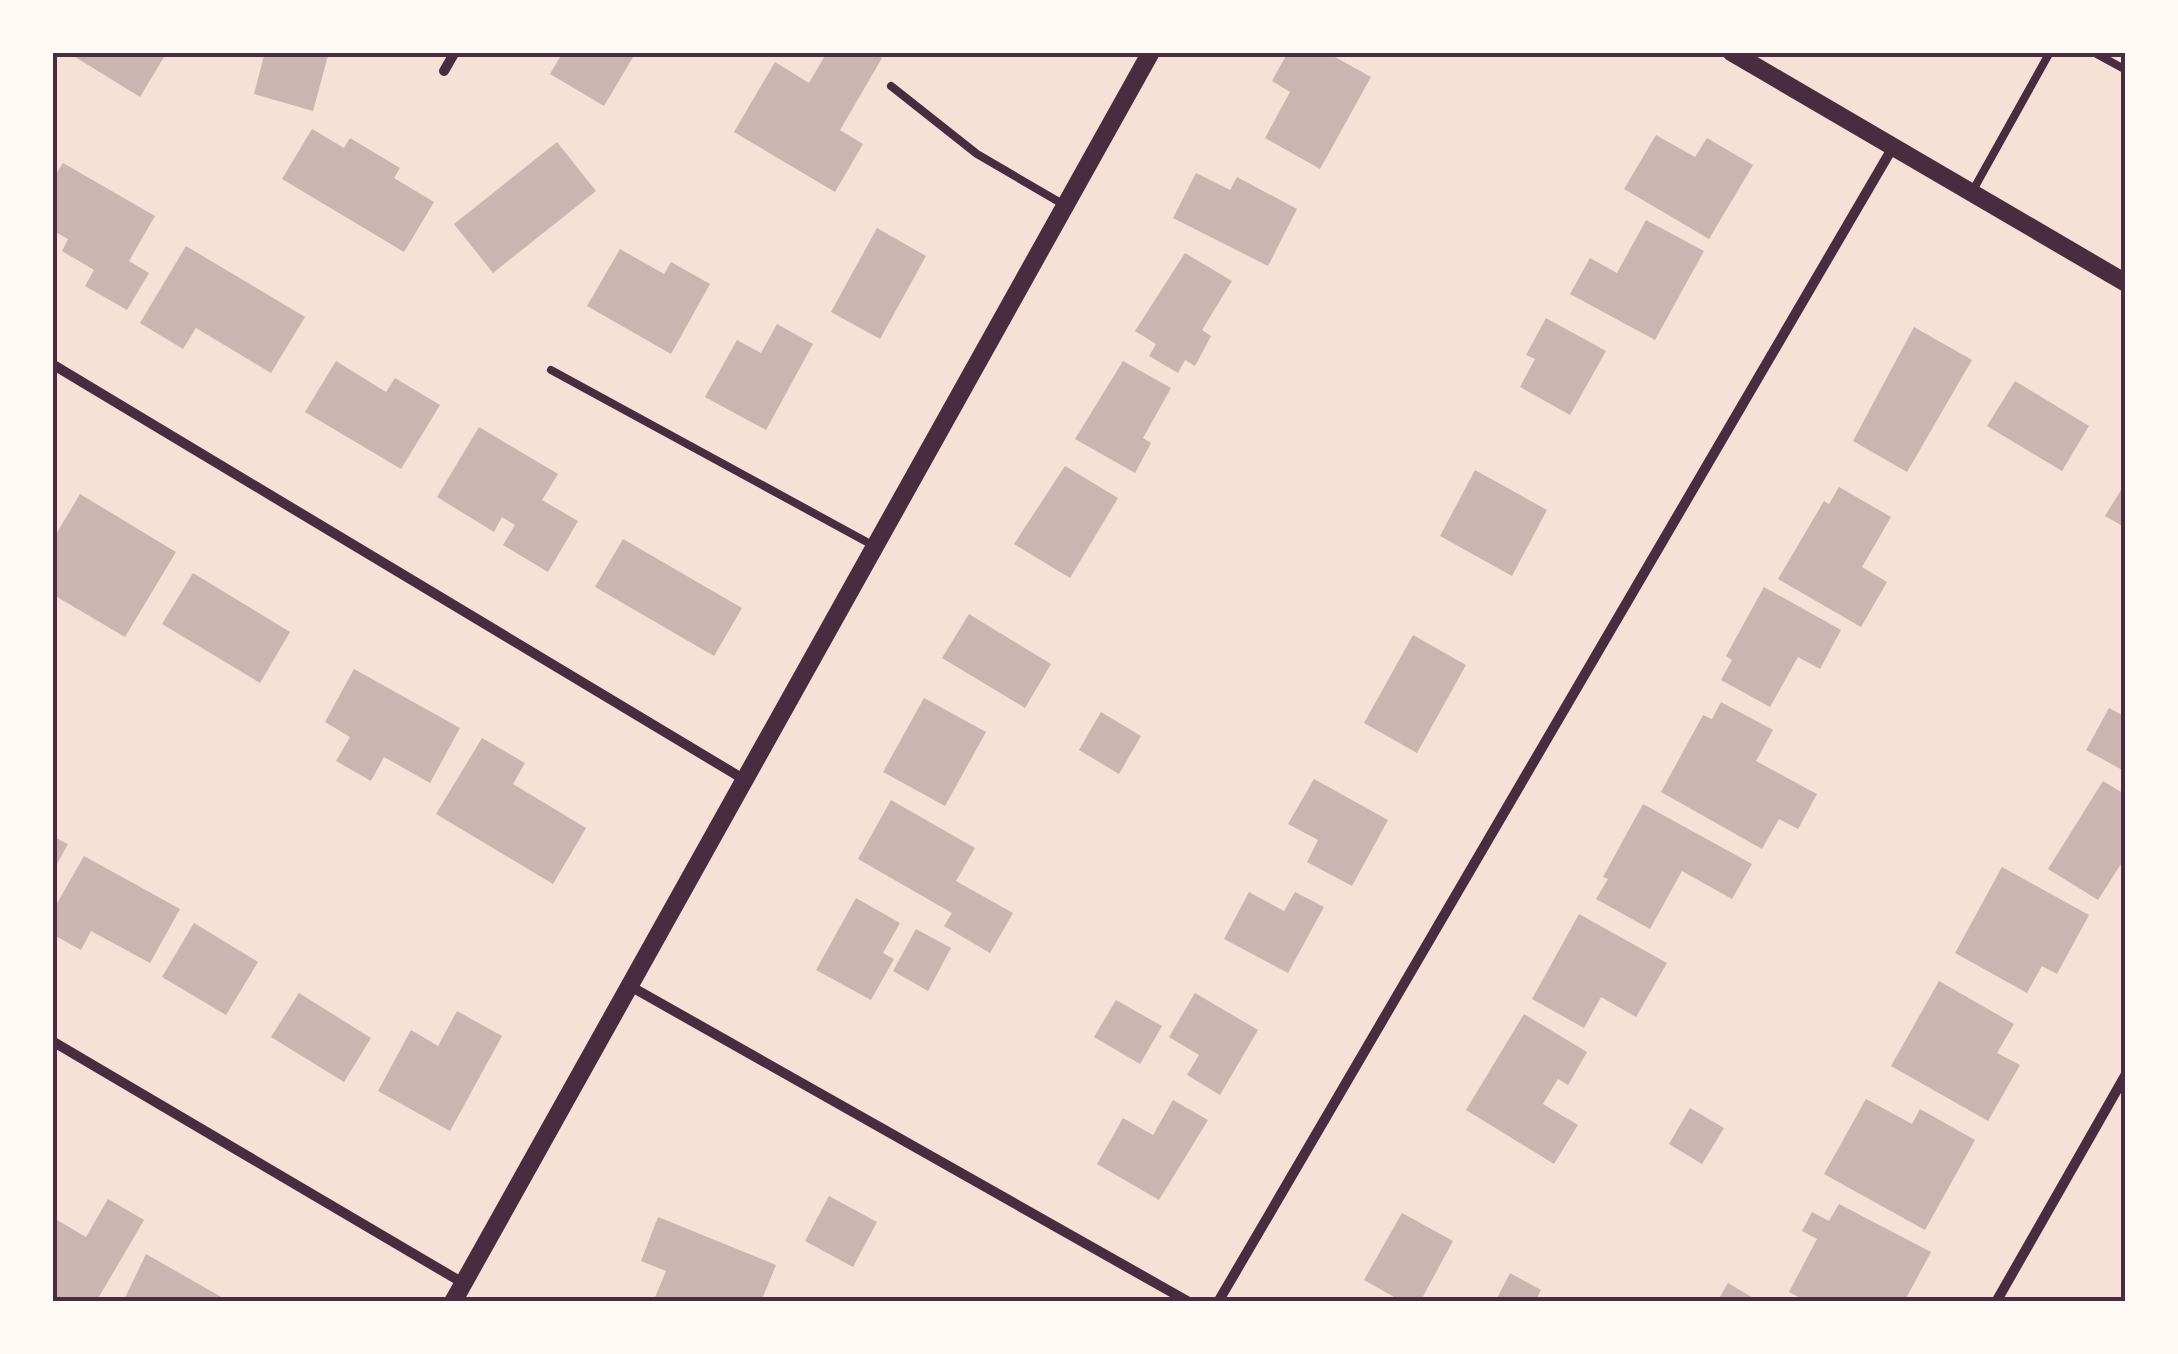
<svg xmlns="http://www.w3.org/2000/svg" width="2178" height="1354" font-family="Lato,sans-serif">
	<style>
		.building { fill: #ccb4b1 }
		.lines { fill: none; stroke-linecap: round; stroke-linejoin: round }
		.service { stroke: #4a2c40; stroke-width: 8 }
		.minor { stroke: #4a2c40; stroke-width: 10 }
		.tertiary { stroke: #4a2c40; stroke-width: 18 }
		.neatline { fill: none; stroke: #4a2c40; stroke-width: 4 }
	</style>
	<rect width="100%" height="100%" fill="#f7e1d7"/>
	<g class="building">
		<polygon points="67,52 167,52 140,97"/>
		<polygon points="265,52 329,52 313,111 254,94"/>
		<polygon points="563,52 636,52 604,106 550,74"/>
		<polygon points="827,52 873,52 882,58 840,130 863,144 835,192 734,132 775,62 809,83"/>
		<polygon points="1288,52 1326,52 1371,77 1320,169 1265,138 1290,92 1272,81"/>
		<polygon points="312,129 344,148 350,138 400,168 394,178 434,202 404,252 282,179"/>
		<polygon points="1656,135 1695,157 1707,138 1753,165 1709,239 1624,189"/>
		<polygon points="557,142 596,191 493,273 454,224"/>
		<polygon points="63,163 155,216 129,261 149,273 127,310 85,286 94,270 62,251 68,239 52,230 52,180"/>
		<polygon points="1196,173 1230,190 1237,177 1297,209 1268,266 1173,218"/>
		<polygon points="1646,220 1704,251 1655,340 1570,294 1590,258 1617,273"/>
		<polygon points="877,228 926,256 880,339 831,312"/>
		<polygon points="186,246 305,317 271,373 196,328 183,349 140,323"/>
		<polygon points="620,249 664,274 671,262 710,284 671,354 587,306"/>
		<polygon points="1185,253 1232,281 1202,330 1211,336 1195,366 1185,360 1178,373 1149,356 1156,344 1135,331"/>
		<polygon points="1546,318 1606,351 1570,415 1520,387 1535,359 1526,355"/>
		<polygon points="777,324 813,344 766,430 705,397 737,340 761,353"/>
		<polygon points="1914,327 1972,360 1907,472 1853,441"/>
		<polygon points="336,361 386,392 395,378 440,405 401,469 305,412"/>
		<polygon points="1123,361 1171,388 1143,438 1151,443 1135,473 1075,439"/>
		<polygon points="2015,381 2089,426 2062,471 1987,426"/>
		<polygon points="479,427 558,474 542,500 578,521 548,572 503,545 515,525 502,517 494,532 437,497"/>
		<polygon points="1065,466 1118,498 1070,578 1014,544"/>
		<polygon points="1475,470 1547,510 1512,576 1440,536"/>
		<polygon points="2126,482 2126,528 2105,516"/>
		<polygon points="1839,487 1891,517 1862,567 1887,582 1861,627 1778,579 1824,501 1829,504"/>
		<polygon points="80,494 176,552 125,637 52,594 52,541"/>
		<polygon points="623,539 742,608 714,656 595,587"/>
		<polygon points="193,573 290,632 260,683 162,624"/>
		<polygon points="1764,587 1841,630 1820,669 1798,657 1770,707 1721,680 1732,660 1726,656"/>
		<polygon points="969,614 1051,664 1025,708 942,658"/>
		<polygon points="1413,635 1466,665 1417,753 1364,723"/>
		<polygon points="354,669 460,728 430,783 384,757 371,781 336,761 350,737 325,722"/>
		<polygon points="924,698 986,732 945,806 883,772"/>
		<polygon points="1721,702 1773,730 1756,761 1817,794 1798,829 1779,819 1762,849 1661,792 1703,715 1712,719"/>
		<polygon points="2109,708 2126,717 2126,772 2086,750"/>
		<polygon points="1101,712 1141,736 1119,774 1079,750"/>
		<polygon points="482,738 525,763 513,784 586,828 553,884 436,814"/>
		<polygon points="1314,779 1388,820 1352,886 1307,862 1318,840 1288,824"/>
		<polygon points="2103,781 2126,795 2126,856 2098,900 2048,869"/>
		<polygon points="891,800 975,848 956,881 1013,913 990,953 944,926 952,913 858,859"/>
		<polygon points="1643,804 1752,864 1732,899 1682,871 1650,929 1596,899 1608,879 1603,877"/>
		<polygon points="52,836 68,844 52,873"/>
		<polygon points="84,856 180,909 150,963 91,931 81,950 52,934 52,912"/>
		<polygon points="2002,867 2089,915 2057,974 2042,966 2027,993 1955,953"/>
		<polygon points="1249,892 1284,911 1295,892 1324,907 1288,973 1224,939"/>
		<polygon points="856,898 900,923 883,953 894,959 871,1000 816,970"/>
		<polygon points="1579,914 1667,963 1636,1017 1601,997 1584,1028 1532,999"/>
		<polygon points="194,923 258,962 226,1015 162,977"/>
		<polygon points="916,929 951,948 928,991 893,971"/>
		<polygon points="1939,981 2014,1024 1997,1053 2020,1065 1988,1121 1891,1066"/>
		<polygon points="299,993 371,1038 344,1082 271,1037"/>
		<polygon points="1195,993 1258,1030 1220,1095 1187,1075 1199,1055 1169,1037"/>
		<polygon points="1116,1000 1162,1026 1140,1064 1094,1037"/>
		<polygon points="457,1011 502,1036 450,1131 378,1091 411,1030 438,1046"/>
		<polygon points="1524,1014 1587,1052 1568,1085 1558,1079 1543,1104 1578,1125 1554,1164 1466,1110"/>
		<polygon points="1866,1099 1912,1124 1920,1109 1975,1140 1925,1230 1824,1174"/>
		<polygon points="1173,1100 1208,1120 1159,1200 1097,1164 1123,1118 1153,1135"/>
		<polygon points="1690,1108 1724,1128 1702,1164 1669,1144"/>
		<polygon points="829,1196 877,1222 853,1267 805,1241"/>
		<polygon points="108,1199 144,1220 96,1302 52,1302 52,1217 86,1237"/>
		<polygon points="1839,1204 1931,1252 1904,1302 1808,1302 1789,1292 1817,1239 1802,1231 1812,1212 1829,1221"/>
		<polygon points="1402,1213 1453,1241 1420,1302 1403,1302 1364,1280"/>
		<polygon points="658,1217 776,1265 761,1302 653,1302 666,1271 641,1261"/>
		<polygon points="146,1254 230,1302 123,1302"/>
		<polygon points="1510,1273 1541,1290 1535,1302 1495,1302"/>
		<polygon points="1728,1283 1760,1302 1717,1302"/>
	</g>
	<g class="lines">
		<g class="service">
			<polyline points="2093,52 2126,70"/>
			<polyline points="891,86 977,154 1066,206"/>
			<polyline points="1972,192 2050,52"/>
			<polyline points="551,370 876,547"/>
		</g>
		<g class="minor">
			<polyline points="444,71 455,52"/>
			<polyline points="52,364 745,780"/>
			<polyline points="630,986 1189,1302"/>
			<polyline points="52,1041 463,1283"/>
			<polyline points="1218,1302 1893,147"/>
			<polyline points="1996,1302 2126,1074"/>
		</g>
		<g class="tertiary">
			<polyline points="1731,52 2126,283"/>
			<polyline points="453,1302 1151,52"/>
		</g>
	</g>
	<rect width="2178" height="1354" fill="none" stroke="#fffaf5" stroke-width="110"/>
	<rect x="55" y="55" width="2068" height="1244" class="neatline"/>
</svg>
